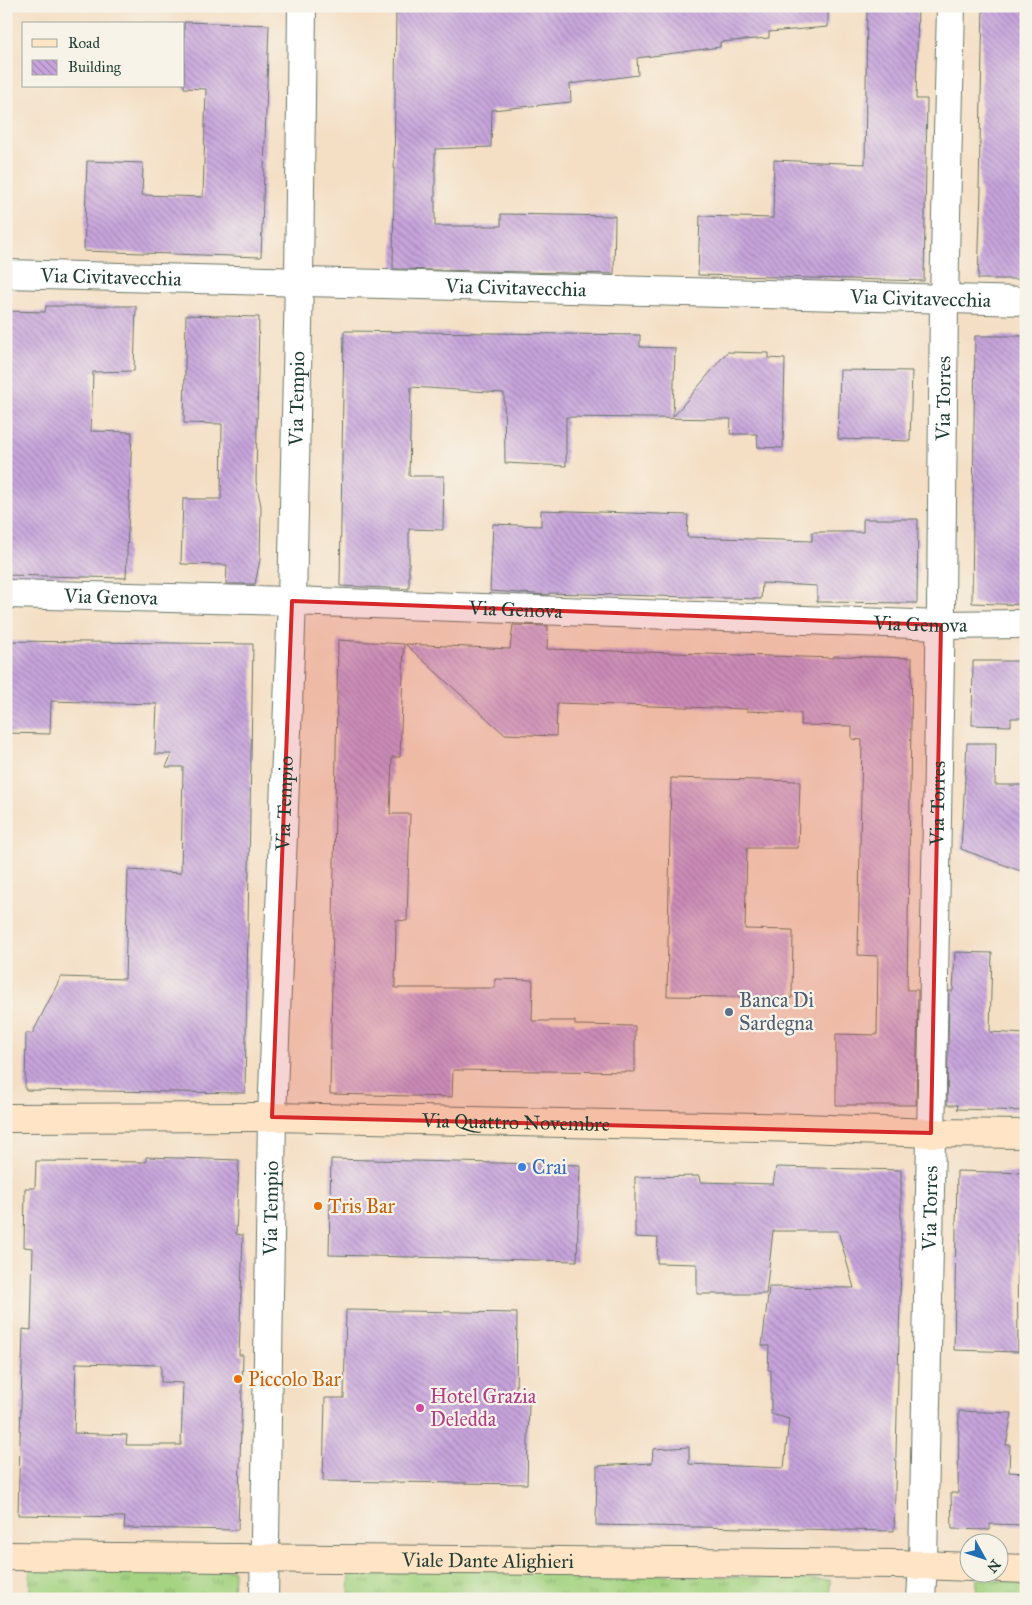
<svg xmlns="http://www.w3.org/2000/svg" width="1032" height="1605" font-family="'IM FELL Great Primer',serif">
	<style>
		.grass { fill: url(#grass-tufts); stroke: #62885b }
		.building { fill: url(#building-back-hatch); fill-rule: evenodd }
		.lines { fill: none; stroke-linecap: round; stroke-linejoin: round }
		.street-casing { stroke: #6a7667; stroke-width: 30 }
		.secondary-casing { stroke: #6a7667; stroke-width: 30 }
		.street { stroke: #fff; stroke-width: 28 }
		.secondary { stroke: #ffe4c6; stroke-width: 28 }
		.marked { fill: #d62828; fill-opacity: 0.2; stroke: #d62828; stroke-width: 4; stroke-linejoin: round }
		.service-dot { fill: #5c6f8a; stroke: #f7f3e8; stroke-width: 2 }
		.shop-dot { fill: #3f7fe0; stroke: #f7f3e8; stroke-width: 2 }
		.food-dot { fill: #e8710a; stroke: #f7f3e8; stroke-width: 2 }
		.hotel-dot { fill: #d1479c; stroke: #f7f3e8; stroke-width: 2 }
		.labels { text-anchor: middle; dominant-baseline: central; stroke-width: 4.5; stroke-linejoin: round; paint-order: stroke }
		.street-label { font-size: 20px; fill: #1f3d34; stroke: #f7f3e8 }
		.service-label { font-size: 20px; fill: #4e5e75; stroke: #f7f3e8; text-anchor: start }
		.shop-label { font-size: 20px; fill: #366cbe; stroke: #f7f3e8; text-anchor: start }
		.food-label { font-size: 20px; fill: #c56008; stroke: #f7f3e8; text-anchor: start }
		.hotel-label { font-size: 20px; fill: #b23c85; stroke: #f7f3e8; text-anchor: start }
	</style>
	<defs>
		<pattern id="grass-tufts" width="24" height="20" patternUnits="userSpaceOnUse" patternTransform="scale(1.25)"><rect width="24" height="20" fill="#a4d382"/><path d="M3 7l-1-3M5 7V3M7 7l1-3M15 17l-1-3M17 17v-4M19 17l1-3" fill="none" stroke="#85ac6b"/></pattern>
		<pattern id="building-back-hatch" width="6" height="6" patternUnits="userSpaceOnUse" patternTransform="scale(1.25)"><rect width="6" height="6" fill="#c7a4dc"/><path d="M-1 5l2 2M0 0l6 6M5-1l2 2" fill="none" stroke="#a187b3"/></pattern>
	</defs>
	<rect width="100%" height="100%" fill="#f7f3e8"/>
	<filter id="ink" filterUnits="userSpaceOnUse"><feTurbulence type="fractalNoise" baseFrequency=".02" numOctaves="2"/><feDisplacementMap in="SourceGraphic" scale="10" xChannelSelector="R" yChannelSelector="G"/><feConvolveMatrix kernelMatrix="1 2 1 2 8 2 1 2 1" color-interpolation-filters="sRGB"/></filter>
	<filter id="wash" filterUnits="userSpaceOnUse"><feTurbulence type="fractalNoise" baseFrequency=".0096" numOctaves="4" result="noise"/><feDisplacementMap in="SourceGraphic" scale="20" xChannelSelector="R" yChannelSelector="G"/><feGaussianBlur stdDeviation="1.12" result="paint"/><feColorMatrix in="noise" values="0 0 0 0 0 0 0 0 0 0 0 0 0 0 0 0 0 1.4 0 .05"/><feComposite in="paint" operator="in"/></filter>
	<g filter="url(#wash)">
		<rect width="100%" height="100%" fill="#f4dfc5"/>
		<g class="grass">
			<polygon points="350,1564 830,1580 830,1599 349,1599"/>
			<polygon points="30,1566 234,1570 233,1599 30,1599"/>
			<polygon points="977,1579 1026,1582 1026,1599 976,1599"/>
		</g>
		<g id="blocks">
			<g class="building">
				<polygon points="445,6 828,6 828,27 769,32 769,38 720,42 720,47 637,58 638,75 570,84 571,102 492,110 491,147 435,149 435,226 501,226 501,214 615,216 614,274 393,269 396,11"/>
				<polygon points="867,6 918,6 916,99 927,99 924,281 698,275 700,216 773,218 774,160 865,164"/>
				<polygon points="983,6 1026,6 1026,279 978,279 981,188 979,188"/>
				<polygon points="184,22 269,25 261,257 84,251 87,161 143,163 142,195 203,197 206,89 184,88"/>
				<polygon points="46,306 136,306 134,371 93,372 91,431 132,432 126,578 6,575 6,311 45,312"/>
				<polygon points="186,315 259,317 256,482 261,506 260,560 255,584 226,584 227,565 181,564 183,499 221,499 222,424 184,423"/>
				<polygon points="344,331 640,335 640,347 675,348 673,417 727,352 769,353 769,358 785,359 783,448 758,447 757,434 730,434 731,419 566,417 566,466 505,463 504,393 411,387 409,476 444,476 443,530 409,529 409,589 340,586"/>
				<polygon points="975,336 1026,336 1026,605 972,603"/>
				<polygon points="840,370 912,371 910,441 838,439"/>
				<polygon points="541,510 688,515 687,537 812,541 812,532 863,532 863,519 918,519 917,603 817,602 817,586 762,583 761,599 549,593 549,595 490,591 493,524 541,526"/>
				<polygon points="513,625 548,626 547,649 834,658 834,656 912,658 907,990 918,990 916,1105 836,1105 836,1034 877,1035 878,956 858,955 862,740 852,739 852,726 801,725 801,713 747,711 747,709 557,703 556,736 504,734 405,644 510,649"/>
				<polygon points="338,640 404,644 400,757 392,757 390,814 410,814 407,921 396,920 395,988 495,988 495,979 533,980 532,1021 575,1021 575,1025 635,1026 635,1072 453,1070 452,1097 330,1094"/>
				<polygon points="6,641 253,644 245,1093 25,1090 26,1033 32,1034 61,977 125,979 128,870 181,873 183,767 166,767 172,754 155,754 157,704 51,701 50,734 6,733"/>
				<polygon points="973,661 1026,661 1026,718 1011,718 1011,726 972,725"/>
				<polygon points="967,743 996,743 995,785 1023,785 1023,812 1026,812 1026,873 961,849"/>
				<polygon points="671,778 800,781 798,848 747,848 745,929 793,930 792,998 667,996"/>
				<polygon points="955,952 992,953 990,1032 1026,1034 1026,1111 957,1109 958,1105 947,1105 949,991 953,991"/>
				<path d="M 146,1157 L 239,1160 L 236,1234 L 243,1235 L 239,1355 L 243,1355 L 238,1530 L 124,1528 L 125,1517 L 18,1515 L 23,1329 L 31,1330 L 33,1248 L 24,1247 L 25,1188 L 35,1188 L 36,1161 L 146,1162 ZM 76,1363 L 161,1365 L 161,1382 L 183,1383 L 181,1445 L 126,1445 L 127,1435 L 74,1433 Z"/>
				<polygon points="331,1159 580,1165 577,1261 329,1255"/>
				<polygon points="776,1167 901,1170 901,1260 894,1531 596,1525 597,1466 652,1463 653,1449 689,1447 689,1464 784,1468 789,1419 771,1414 771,1370 768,1370 769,1346 762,1346 769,1287 854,1288 838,1231 773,1231 766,1294 697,1294 697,1264 657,1263 658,1238 635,1237 635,1177 699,1176 700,1182 773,1184"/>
				<polygon points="957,1171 1026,1173 1026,1234 1017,1234 1018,1352 954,1350"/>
				<polygon points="346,1310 517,1313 516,1400 529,1401 527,1484 323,1481 325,1398 344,1398"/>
				<polygon points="959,1411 1012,1413 1006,1445 1010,1445 1009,1472 1026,1473 1026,1525 990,1524 990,1530 952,1529 951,1493 958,1493"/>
			</g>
		</g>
	</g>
	<g filter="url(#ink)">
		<use href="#blocks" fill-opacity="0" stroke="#6a7667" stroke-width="1"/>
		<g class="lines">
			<defs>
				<g id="street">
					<path id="s1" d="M 6,274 L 1026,301"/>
					<path id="s2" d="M 6,594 L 292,601 L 941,625 L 1026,624"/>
					<path id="s3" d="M 264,1599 L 272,1117 L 292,601 L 299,281 L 302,6"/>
					<path id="s4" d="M 921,1599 L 923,1564 L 941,604 L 944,300 L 951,6"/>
				</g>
				<g id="secondary">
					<path id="s5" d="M 6,1118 L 272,1117 L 804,1128 L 931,1133 L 1026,1134"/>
					<path id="s6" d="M 6,1556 L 898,1564 L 970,1567"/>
					<polyline points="1000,1568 1026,1569"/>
				</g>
			</defs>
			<use href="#street" class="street-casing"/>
			<use href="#secondary" class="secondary-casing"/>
			<use href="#street" class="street"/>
			<use href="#secondary" class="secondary"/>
		</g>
	</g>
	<path class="marked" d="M 292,601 L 941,625 L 931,1133 L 272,1117 Z"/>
	<circle class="service-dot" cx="729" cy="1012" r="5"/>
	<circle class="shop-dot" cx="522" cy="1167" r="5"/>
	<g class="food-dot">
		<circle cx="318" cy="1206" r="5"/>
		<circle cx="238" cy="1379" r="5"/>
	</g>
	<circle class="hotel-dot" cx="420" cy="1408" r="5"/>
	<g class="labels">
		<g class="street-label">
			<text stroke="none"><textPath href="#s1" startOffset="105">Via Civitavecchia</textPath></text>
			<text stroke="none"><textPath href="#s1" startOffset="510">Via Civitavecchia</textPath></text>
			<text stroke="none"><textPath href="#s1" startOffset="915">Via Civitavecchia</textPath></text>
			<text stroke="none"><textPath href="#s3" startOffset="1201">Via Tempio</textPath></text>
			<text stroke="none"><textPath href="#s4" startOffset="1201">Via Torres</textPath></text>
			<text stroke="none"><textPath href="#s2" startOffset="105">Via Genova</textPath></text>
			<text stroke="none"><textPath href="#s2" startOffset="510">Via Genova</textPath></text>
			<text stroke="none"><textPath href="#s2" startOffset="915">Via Genova</textPath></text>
			<text stroke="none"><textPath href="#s3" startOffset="796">Via Tempio</textPath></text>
			<text stroke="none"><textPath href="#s4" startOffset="796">Via Torres</textPath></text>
			<text stroke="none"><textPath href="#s5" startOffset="510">Via Quattro Novembre</textPath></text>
			<text stroke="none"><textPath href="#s3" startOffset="391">Via Tempio</textPath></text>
			<text stroke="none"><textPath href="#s4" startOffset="391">Via Torres</textPath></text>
			<text stroke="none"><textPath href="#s6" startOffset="482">Viale Dante Alighieri</textPath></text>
		</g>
		<g class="service-label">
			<text x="739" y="1000">Banca Di<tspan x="739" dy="23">Sardegna</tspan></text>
		</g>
		<g class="shop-label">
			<text x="532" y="1167">Crai</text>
		</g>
		<g class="food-label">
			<text x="328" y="1206">Tris Bar</text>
			<text x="248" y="1379">Piccolo Bar</text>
		</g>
		<g class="hotel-label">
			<text x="430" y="1396">Hotel Grazia<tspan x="430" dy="23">Deledda</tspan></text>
		</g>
	</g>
	<rect width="1032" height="1605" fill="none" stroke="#f7f3e8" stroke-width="25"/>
	<rect x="22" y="22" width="162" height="65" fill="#f7f3e8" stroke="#a1aaa0"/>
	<rect x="32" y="39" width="25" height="8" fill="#ffe4c6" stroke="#a1aaa0"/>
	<text x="68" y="48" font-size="15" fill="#1f3d34">Road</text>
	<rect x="32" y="60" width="25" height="15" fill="url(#building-back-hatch)" stroke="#a1aaa0"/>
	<text x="68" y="72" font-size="15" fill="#1f3d34">Building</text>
	<g transform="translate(984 1558) rotate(130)"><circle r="24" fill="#f7f3e8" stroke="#a1aaa0"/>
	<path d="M0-4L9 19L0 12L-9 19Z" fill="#1f6fb2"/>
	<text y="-8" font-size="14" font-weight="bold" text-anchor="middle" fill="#1f3d34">N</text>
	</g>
</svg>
